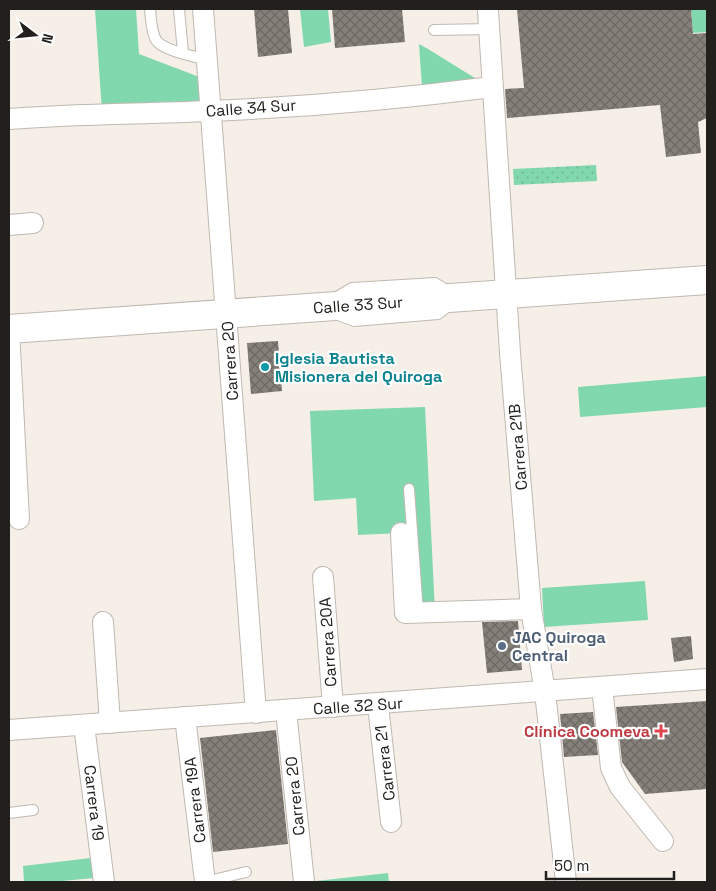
<svg xmlns="http://www.w3.org/2000/svg" width="716" height="891" font-family="'Space Grotesk',sans-serif">
	<style>
		.grass { fill: url(#grass-dots) }
		.green { fill: #81d8ae }
		.building { fill: url(#building-cross-hatch) }
		.lines { fill: none; stroke-linecap: round; stroke-linejoin: round }
		.lane-casing { stroke: #bfb9b2; stroke-width: 12 }
		.street-casing { stroke: #bfb9b2; stroke-width: 22 }
		.secondary-casing { stroke: #bfb9b2; stroke-width: 30 }
		.lane { stroke: #fff; stroke-width: 10 }
		.street { stroke: #fff; stroke-width: 20 }
		.secondary { stroke: #fff; stroke-width: 28 }
		.culture-dot { fill: #0f9aa8; stroke: #fff; stroke-width: 2 }
		.service-dot { fill: #5c6f8a; stroke: #fff; stroke-width: 2 }
		.health-dot { fill: #e0444e; stroke: #fff; stroke-width: 2 }
		.labels { text-anchor: middle; dominant-baseline: central; stroke-width: 4.5; stroke-linejoin: round; paint-order: stroke }
		.street-label { font-size: 16px; fill: #22201d; stroke: #fff }
		.culture-label { font-size: 16px; font-weight: bold; fill: #0d838f; stroke: #fff; text-anchor: start }
		.service-label { font-size: 16px; font-weight: bold; fill: #4e5e75; stroke: #fff; text-anchor: start }
		.health-label { font-size: 16px; font-weight: bold; fill: #be3a42; stroke: #fff; text-anchor: end }
	</style>
	<defs>
		<pattern id="grass-dots" width="8" height="8" patternUnits="userSpaceOnUse" patternTransform="scale(1.25)"><rect width="8" height="8" fill="#81d8ae"/><path d="M2 2h.1M6 6h.1" fill="none" stroke="#6fb995" stroke-width="1.8" stroke-linecap="round"/></pattern>
		<pattern id="building-cross-hatch" width="8" height="8" patternUnits="userSpaceOnUse" patternTransform="scale(1.25)"><rect width="8" height="8" fill="#858079"/><path d="M0 0l8 8M0 8l8-8" fill="none" stroke="#6c6863"/></pattern>
	</defs>
	<rect width="100%" height="100%" fill="#f5efe7"/>
	<polygon class="grass" points="596,165 597,181 514,185 513,169"/>
	<g class="green">
		<polygon points="95,9 136,9 139,54 202,78 203,106 102,112"/>
		<polygon points="300,9 328,9 331,42 304,47"/>
		<polygon points="691,9 707,9 707,32 693,33"/>
		<polygon points="419,44 428,49 483,83 422,87"/>
		<polygon points="707,376 707,407 580,417 578,387"/>
		<polygon points="425,407 435,612 405,613 401,533 358,535 356,498 314,501 310,411"/>
		<polygon points="645,581 648,620 544,627 542,588"/>
		<polygon points="91,858 94,878 51,882 24,882 23,866"/>
		<polygon points="388,873 389,882 307,882"/>
	</g>
	<g class="building">
		<polygon points="254,9 288,9 292,53 258,57"/>
		<polygon points="332,9 402,9 405,42 335,48"/>
		<polygon points="517,9 691,9 693,34 707,33 707,118 698,122 701,153 666,157 660,105 507,118 505,89 524,88"/>
		<polygon points="278,341 282,391 251,394 247,343"/>
		<polygon points="518,621 522,670 487,673 482,622"/>
		<polygon points="691,636 693,659 674,662 671,638"/>
		<polygon points="707,701 707,789 645,794 622,762 616,707"/>
		<polygon points="593,712 598,755 564,757 560,714"/>
		<polygon points="276,730 288,844 213,852 200,738"/>
	</g>
	<g class="lines">
		<defs>
			<g id="lane">
				<path d="M 150,9 C 151,18 151,31 156,40 C 163,51 194,56 207,60"/>
				<polyline points="179,9 183,53"/>
				<polyline points="434,30 489,29"/>
				<polygon points="435,283 459,298 438,314 354,321 319,308 352,288"/>
				<polyline points="409,489 418,613"/>
				<polyline points="9,813 33,810"/>
				<polyline points="205,882 246,872"/>
			</g>
			<g id="street">
				<polyline points="203,9 256,713"/>
				<polyline points="488,11 510,353 531,609 545,692 566,882"/>
				<path d="M 9,119 C 75,114 143,114 209,111 C 304,107 399,99 492,87"/>
				<polyline points="9,225 33,223"/>
				<polyline points="9,329 19,519"/>
				<polyline points="401,533 405,613 531,609"/>
				<polyline points="323,577 333,707"/>
				<polyline points="103,622 110,723"/>
				<polyline points="602,687 611,768 620,787 663,841"/>
				<polyline points="378,705 391,822"/>
				<polyline points="286,711 304,882"/>
				<polyline points="185,717 205,882"/>
				<polyline points="84,725 104,882"/>
				<polyline points="9,730 707,679"/>
			</g>
			<polyline id="secondary" points="9,329 707,280"/>
		</defs>
		<use href="#lane" class="lane-casing"/>
		<use href="#street" class="street-casing"/>
		<use href="#secondary" class="secondary-casing"/>
		<use href="#lane" class="lane"/>
		<use href="#street" class="street"/>
		<use href="#secondary" class="secondary"/>
	</g>
	<circle class="culture-dot" cx="265" cy="367" r="5"/>
	<circle class="service-dot" cx="502" cy="646" r="5"/>
	<path class="health-dot" d="M658.5 723.5h5v5h5v5h-5v5h-5v-5h-5v-5h5z"/>
	<g class="labels">
		<g class="street-label">
			<text transform="translate(251 108) rotate(-4)">Calle 34 Sur</text>
			<text transform="translate(358 305) rotate(-4)">Calle 33 Sur</text>
			<text transform="translate(230 361) rotate(-94)">Carrera 20</text>
			<text transform="translate(518 447) rotate(-95)">Carrera 21B</text>
			<text transform="translate(328 642) rotate(-94)">Carrera 20A</text>
			<text transform="translate(358 706) rotate(-4)">Calle 32 Sur</text>
			<text transform="translate(385 763) rotate(-97)">Carrera 21</text>
			<text transform="translate(295 796) rotate(-96)">Carrera 20</text>
			<text transform="translate(195 800) rotate(-97)">Carrera 19A</text>
			<text transform="translate(94 803) rotate(83)">Carrera 19</text>
		</g>
		<g class="culture-label">
			<text x="275" y="358">Iglesia Bautista<tspan x="275" dy="18">Misionera del Quiroga</tspan></text>
		</g>
		<g class="service-label">
			<text x="512" y="637">JAC Quiroga<tspan x="512" dy="18">Central</tspan></text>
		</g>
		<g class="health-label">
			<text x="650" y="731">Clínica Coomeva</text>
		</g>
	</g>
	<rect width="716" height="891" fill="none" stroke="#22201d" stroke-width="20"/>
	<g transform="translate(35 35) rotate(106)" stroke="#ffffff" stroke-width="4" paint-order="stroke">
	<path d="M0-4L9 19L0 12L-9 19Z" fill="#22201d"/>
	<text y="-8" font-size="14" font-weight="bold" text-anchor="middle" fill="#22201d">N</text>
	</g>
	<path d="M546 871v8h128v-8" fill="none" stroke="#22201d" stroke-width="2.5"/>
	<text x="554" y="871" font-size="15" fill="#22201d" stroke="#ffffff" stroke-width="4" paint-order="stroke">50 m</text>
</svg>
